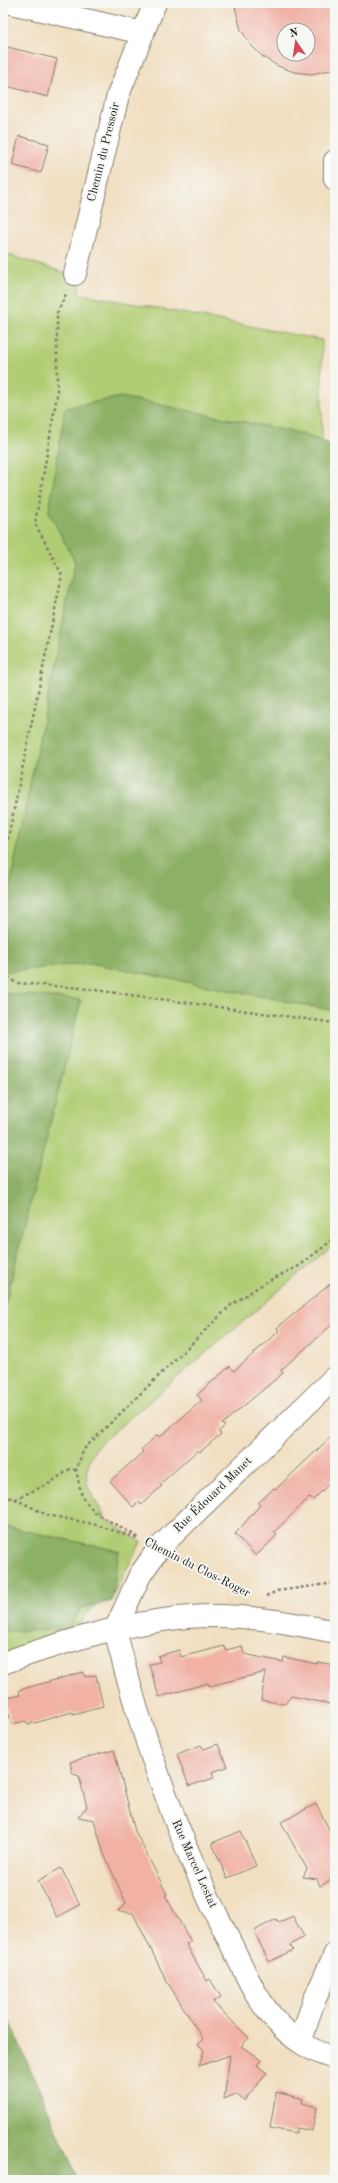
<svg xmlns="http://www.w3.org/2000/svg" width="338" height="2183" font-family="'Old Standard TT',serif">
	<style>
		.green { fill: #b1cd73; stroke: #667448 }
		.forest { fill: #8cb065; stroke: #546640 }
		.building { fill: #f1b1a5; fill-rule: evenodd }
		.lines { fill: none; stroke-linecap: round; stroke-linejoin: round }
		.minor-casing { stroke: #867e6e; stroke-width: 24 }
		.path { stroke: #867e6e; stroke-width: 2.5; stroke-dasharray: 3 3; stroke-linecap: butt }
		.minor { stroke: #fff; stroke-width: 22 }
		.labels { text-anchor: middle; dominant-baseline: central; stroke-width: 4; stroke-linejoin: round; paint-order: stroke }
		.street-label { font-size: 12px; fill: #1c1c1c; stroke: #f6f6f2 }
	</style>
	<rect width="100%" height="100%" fill="#f6f6f2"/>
	<filter id="ink" filterUnits="userSpaceOnUse"><feTurbulence type="fractalNoise" baseFrequency=".025" numOctaves="2"/><feDisplacementMap in="SourceGraphic" scale="8" xChannelSelector="R" yChannelSelector="G"/><feConvolveMatrix kernelMatrix="1 2 1 2 8 2 1 2 1" color-interpolation-filters="sRGB"/></filter>
	<filter id="wash" filterUnits="userSpaceOnUse"><feTurbulence type="fractalNoise" baseFrequency=".012" numOctaves="4" result="noise"/><feDisplacementMap in="SourceGraphic" scale="16" xChannelSelector="R" yChannelSelector="G"/><feGaussianBlur stdDeviation="0.9" result="paint"/><feColorMatrix in="noise" values="0 0 0 0 0 0 0 0 0 0 0 0 0 0 0 0 0 1.4 0 .05"/><feComposite in="paint" operator="in"/></filter>
	<g filter="url(#wash)">
		<rect width="100%" height="100%" fill="#f1dfc1"/>
		<path class="green" d="M 3,253 L 81,278 L 78,293 L 322,340 L 322,509 L 335,496 L 335,1243 L 97,1446 C 78,1479 87,1487 105,1517 L 99,1515 L 141,1542 L 113,1595 L 100,1601 L 84,1617 L 79,1630 L 3,1656 Z"/>
		<g class="forest">
			<polygon points="121,397 299,433 335,446 335,1011 90,963 3,972 3,920 75,562 49,512 65,408"/>
			<polygon points="3,993 81,1000 3,1313"/>
			<polygon points="3,1526 119,1551 112,1601 81,1608 69,1630 3,1631"/>
			<polygon points="3,2006 76,2174 72,2180 7,2180 3,2171"/>
		</g>
		<g id="blocks">
			<g class="building">
				<path d="M 234,3 L 335,3 L 335,69 L 311,74 L 294,72 L 278,66 L 263,57 L 251,45 L 241,30 ZM 284,30 L 308,30 L 308,54 L 284,54 Z"/>
				<polygon points="3,46 57,59 48,97 3,85"/>
				<polygon points="19,136 49,144 41,173 12,165"/>
				<polygon points="335,1280 335,1322 281,1370 283,1373 222,1424 225,1426 218,1432 221,1434 200,1452 198,1450 160,1484 162,1486 141,1505 139,1502 133,1507 110,1481 143,1452 141,1450 157,1435 160,1437 202,1400 197,1395 230,1366 234,1371 279,1331 277,1328"/>
				<polygon points="335,1433 335,1478 313,1500 310,1497 274,1532 277,1535 256,1556 235,1534 260,1505 258,1503 274,1488 276,1489"/>
				<polygon points="224,1646 226,1650 242,1646 244,1654 283,1662 284,1657 317,1664 317,1662 335,1665 330,1704 291,1696 285,1704 261,1700 266,1672 209,1686 208,1683 159,1697 149,1664 160,1662 158,1656 179,1650 181,1657"/>
				<polygon points="83,1672 85,1677 96,1675 103,1706 73,1714 72,1712 28,1725 26,1721 12,1724 4,1699 20,1695 19,1690"/>
				<polygon points="218,1744 227,1767 212,1772 214,1778 189,1786 177,1754 201,1745 204,1749"/>
				<polygon points="114,1750 135,1831 167,1894 165,1895 191,1942 186,1944 207,1981 210,1979 221,1997 213,2002 249,2038 241,2046 261,2060 257,2065 267,2073 244,2101 236,2094 224,2099 230,2055 199,2066 204,2050 198,2044 203,2039 166,1980 133,1913 118,1911 126,1903 104,1854 94,1820 78,1817 87,1807 79,1776 73,1774 70,1762"/>
				<polygon points="316,1804 335,1841 335,1878 320,1886 317,1879 303,1877 307,1869 281,1822"/>
				<polygon points="241,1831 256,1866 227,1878 212,1843"/>
				<polygon points="61,1868 80,1905 57,1917 38,1881"/>
				<polygon points="293,1916 304,1937 290,1945 293,1950 269,1962 254,1931 276,1919 279,1922"/>
				<polygon points="276,2092 303,2099 302,2103 317,2107 312,2131 297,2128 296,2133 270,2128"/>
			</g>
		</g>
	</g>
	<g filter="url(#ink)">
		<use href="#blocks" fill-opacity="0" stroke="#867e6e" stroke-width="1"/>
		<g class="lines">
			<defs>
				<g id="minor">
					<polyline points="11,3 143,33"/>
					<polyline points="335,161 335,179"/>
					<polyline points="75,274 118,95 155,3"/>
					<path d="M 115,1630 C 142,1739 179,1843 231,1944 C 244,1970 256,2000 277,2022 C 291,2038 314,2053 335,2058"/>
					<polyline points="115,1630 140,1575 159,1548 335,1377"/>
					<path d="M 3,1663 C 68,1640 152,1614 221,1616 C 260,1617 297,1624 335,1632"/>
					<polyline points="301,2041 313,2003 335,1954"/>
				</g>
			</defs>
			<use href="#minor" class="minor-casing"/>
			<g class="path">
				<polyline points="3,863 62,575 35,523 57,395 57,313 66,294"/>
				<polyline points="3,973 16,983 80,988 335,1023"/>
				<polyline points="3,1496 15,1499 47,1515 93,1524 137,1538"/>
				<polyline points="15,1499 50,1483 70,1469 76,1470"/>
				<polyline points="138,1537 95,1513 82,1497 76,1470 84,1449 231,1305 266,1282 299,1266 335,1238"/>
				<polyline points="182,1558 248,1594"/>
				<polyline points="266,1596 277,1591 335,1583"/>
			</g>
			<use href="#minor" class="minor"/>
		</g>
	</g>
	<g class="labels">
		<g class="street-label">
			<text transform="translate(104 152) rotate(-76)">Chemin du Pressoir</text>
			<text transform="translate(213 1495) rotate(-44)">Rue Édouard Manet</text>
			<text transform="translate(197 1568) rotate(27)">Chemin du Clos-Roger</text>
			<text transform="translate(194 1864) rotate(66)">Rue Marcel Lestat</text>
		</g>
	</g>
	<rect width="338" height="2183" fill="none" stroke="#f6f6f2" stroke-width="16"/>
	<g transform="translate(296 42) rotate(347)"><circle r="19" fill="#f6f6f2" stroke="#9f9f9c"/>
	<path d="M0-3L7 15L0 10L-7 15Z" fill="#d1495b"/>
	<text y="-6" font-size="11" font-weight="bold" text-anchor="middle" fill="#1c1c1c">N</text>
	</g>
</svg>
